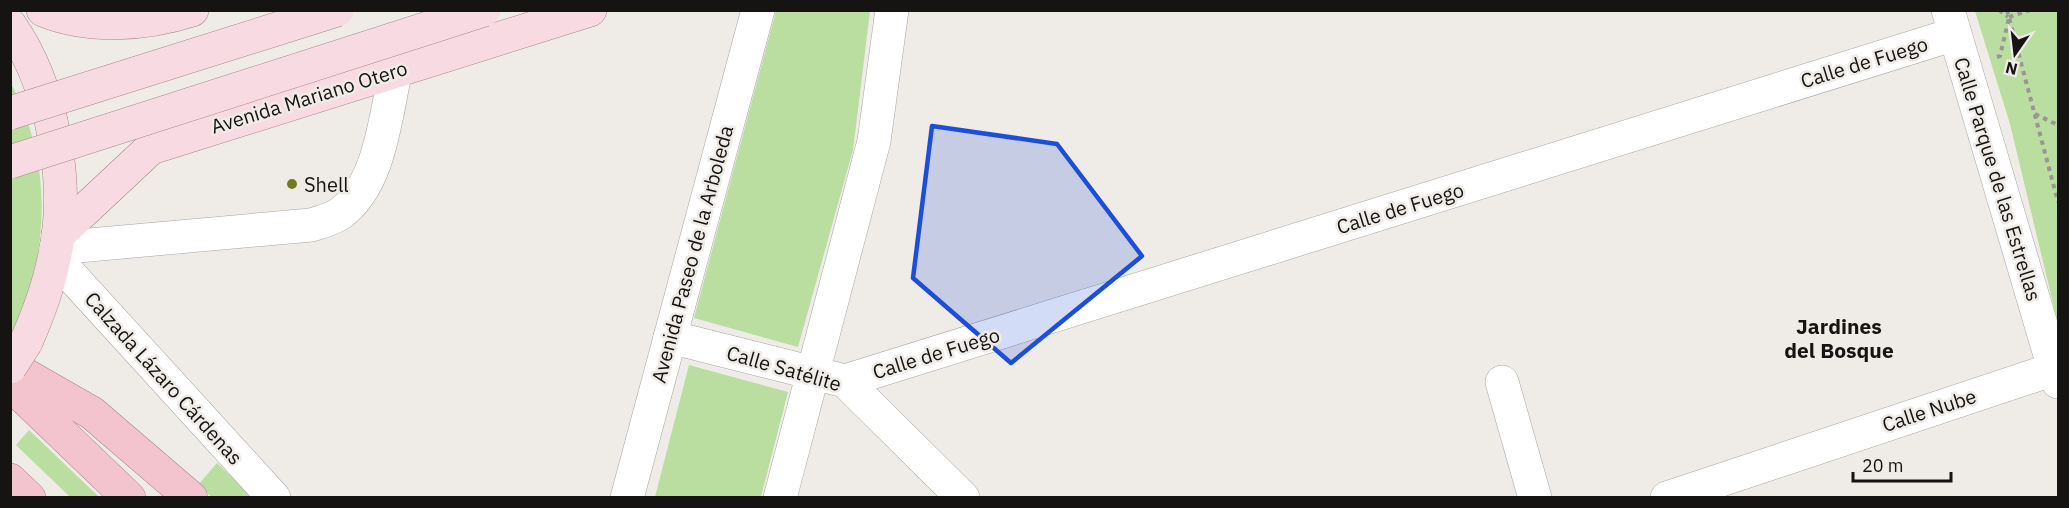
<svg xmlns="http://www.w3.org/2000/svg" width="2069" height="508" font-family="'IBM Plex Sans',sans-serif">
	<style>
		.green { fill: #b9de9f }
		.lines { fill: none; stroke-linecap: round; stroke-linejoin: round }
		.minor-casing { stroke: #a9a5a2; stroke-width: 34 }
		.major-casing { stroke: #a6868d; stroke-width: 34 }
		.highway-casing { stroke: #a6868d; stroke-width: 34 }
		.path { stroke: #999693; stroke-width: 4; stroke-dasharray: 4.5 4.5; stroke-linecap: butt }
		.minor { stroke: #fff; stroke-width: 33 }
		.major { stroke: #f8dbe2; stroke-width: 33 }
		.highway { stroke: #f3c3ce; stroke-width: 33 }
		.major-bridge-casing { stroke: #a6868d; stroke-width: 34; stroke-linecap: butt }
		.major-bridge { stroke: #f8dbe2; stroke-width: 33 }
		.marked { fill: #1d4ed8; fill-opacity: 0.2; stroke: #1d4ed8; stroke-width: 4.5; stroke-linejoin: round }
		.poi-dot { fill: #737b25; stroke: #efebe7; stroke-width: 2 }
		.labels { text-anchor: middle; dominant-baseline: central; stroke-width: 5; stroke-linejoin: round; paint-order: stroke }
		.street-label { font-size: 20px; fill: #161413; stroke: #efebe7 }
		.poi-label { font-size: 20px; fill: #161413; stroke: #efebe7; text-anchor: start }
		.neighbourhood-label { font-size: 21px; font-weight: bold; fill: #161413; stroke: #efebe7 }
	</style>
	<rect width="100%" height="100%" fill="#efebe7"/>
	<g class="green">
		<polygon points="776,11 870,11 853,150 798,347 694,318"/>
		<polygon points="1975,11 2058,11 2058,324 2010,124"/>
		<path d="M 10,82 C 52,158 52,256 11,333 Z"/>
		<polygon points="689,365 788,392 761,497 655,497"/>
		<polygon points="29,430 99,497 70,497 16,445"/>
		<polygon points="217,463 253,497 212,497 198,485"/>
	</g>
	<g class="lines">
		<defs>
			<g id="minor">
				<polyline points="1948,10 2058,382"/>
				<path d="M 56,248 L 311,225 C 321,222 333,219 341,213 C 381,183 385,116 396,70"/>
				<polyline points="55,258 274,498"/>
				<polyline points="670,337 845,381 963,498"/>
				<polyline points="845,381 1955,34"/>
				<polyline points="1502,382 1535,498"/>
				<polyline points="627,498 758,10"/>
				<polyline points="780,498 874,141 892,10"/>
				<polyline points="1667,498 2054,369"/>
			</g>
			<g id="major">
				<path d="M 43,10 C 89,29 145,25 192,10"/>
				<path d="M 10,25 C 53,87 71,185 54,259 C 48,288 38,315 26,342"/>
				<polyline points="58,235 151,148 590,10"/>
			</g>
			<g id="highway">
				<polyline points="10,366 92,413 191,498"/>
				<polyline points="10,384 129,498"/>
				<polyline points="10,480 29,498"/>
			</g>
		</defs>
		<use href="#minor" class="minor-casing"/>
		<use href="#major" class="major-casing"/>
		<use href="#highway" class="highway-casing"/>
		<g class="path">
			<polyline points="1999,10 2008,17"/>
			<polyline points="2007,10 2058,202"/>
			<polyline points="2009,17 2030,10"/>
			<polyline points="1997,57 2000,56 2009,18"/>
			<polyline points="2035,114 2058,125"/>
		</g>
		<use href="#minor" class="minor"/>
		<use href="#major" class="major"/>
		<use href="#highway" class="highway"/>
		<defs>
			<g id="major-bridge">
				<polyline points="10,113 337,10"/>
				<polyline points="10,162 484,10"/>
				<polyline points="10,367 26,342"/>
			</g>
		</defs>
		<use href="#major-bridge" class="major-bridge-casing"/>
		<use href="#major-bridge" class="major-bridge"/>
	</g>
	<path class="marked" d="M 932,126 L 1057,144 L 1142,256 L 1011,363 L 913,278 Z"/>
	<circle class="poi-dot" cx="292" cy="184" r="6"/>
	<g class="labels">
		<g class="street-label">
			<text transform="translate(1864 62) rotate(-17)">Calle de Fuego</text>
			<text transform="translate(309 97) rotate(-17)">Avenida Mariano Otero</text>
			<text transform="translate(1998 179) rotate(73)">Calle Parque de las Estrellas</text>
			<text transform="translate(1400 208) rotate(-17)">Calle de Fuego</text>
			<text transform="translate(692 254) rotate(-75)">Avenida Paseo de la Arboleda</text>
			<text transform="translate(936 353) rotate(-17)">Calle de Fuego</text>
			<text transform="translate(784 368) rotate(16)">Calle Satélite</text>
			<text transform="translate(164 378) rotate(48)">Calzada Lázaro Cárdenas</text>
			<text transform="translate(1929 410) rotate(-18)">Calle Nube</text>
		</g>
		<g class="poi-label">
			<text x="304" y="184">Shell</text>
		</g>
		<g class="neighbourhood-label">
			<text x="1839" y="326">Jardines<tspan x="1839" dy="24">del Bosque</tspan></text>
		</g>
	</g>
	<rect width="2069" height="508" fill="none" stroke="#161413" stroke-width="24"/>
	<g transform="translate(2015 54) rotate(194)" stroke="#efebe7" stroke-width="4.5" paint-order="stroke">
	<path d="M0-4.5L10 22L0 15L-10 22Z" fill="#161413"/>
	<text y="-9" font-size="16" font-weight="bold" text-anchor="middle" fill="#161413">N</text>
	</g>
	<path d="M1853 472v9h98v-9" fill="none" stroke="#161413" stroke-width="3"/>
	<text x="1862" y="472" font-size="18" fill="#161413" stroke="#efebe7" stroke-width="4.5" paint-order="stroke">20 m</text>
</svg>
